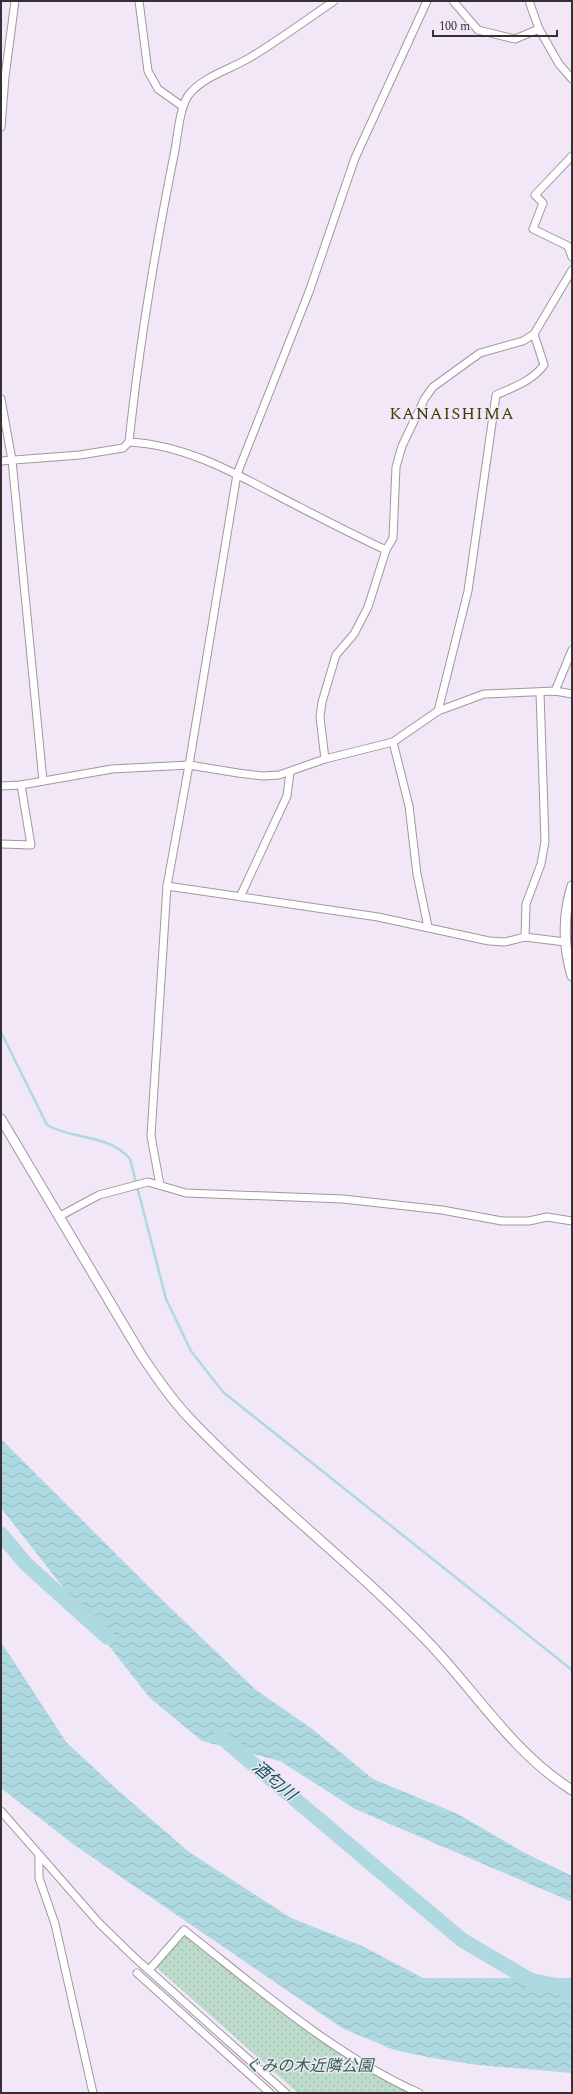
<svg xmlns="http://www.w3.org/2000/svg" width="573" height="2094" font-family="Spectral,'Noto Sans JP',serif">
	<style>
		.park { fill: url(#park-dots) }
		.water { fill: url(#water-waves) }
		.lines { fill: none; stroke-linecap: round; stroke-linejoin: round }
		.stream { stroke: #aed9e0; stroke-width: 2.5 }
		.river { stroke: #aed9e0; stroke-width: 15 }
		.street-casing { stroke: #a096a5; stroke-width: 9 }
		.secondary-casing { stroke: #a096a5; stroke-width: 11 }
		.street { stroke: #fff; stroke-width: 7 }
		.secondary { stroke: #fff; stroke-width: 9 }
		.labels { text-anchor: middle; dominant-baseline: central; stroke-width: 3; stroke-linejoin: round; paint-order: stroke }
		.park-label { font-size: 16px; font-style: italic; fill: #2b6549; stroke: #f2e7f7 }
		.neighbourhood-label { font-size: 17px; letter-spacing: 1px; fill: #3b3f00; stroke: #f2e7f7 }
		.water-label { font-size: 17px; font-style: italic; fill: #145159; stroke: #f2e7f7 }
	</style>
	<defs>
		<pattern id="park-dots" width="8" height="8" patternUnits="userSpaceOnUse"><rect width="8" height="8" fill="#bddbca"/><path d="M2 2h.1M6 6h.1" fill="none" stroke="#a3bcae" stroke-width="1.8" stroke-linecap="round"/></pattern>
		<pattern id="water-waves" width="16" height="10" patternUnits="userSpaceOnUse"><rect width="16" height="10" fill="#aed9e0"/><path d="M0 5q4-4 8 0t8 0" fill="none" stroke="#96bbc1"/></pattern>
	</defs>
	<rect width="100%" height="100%" fill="#f2e7f7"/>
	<polygon class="park" points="187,1936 263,1997 291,2016 316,2037 356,2062 414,2093 298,2093 156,1967 181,1937"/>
	<g class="water">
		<polygon points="1,1439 158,1596 256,1690 311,1728 373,1779 458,1814 523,1852 572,1876 572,1902 355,1809 280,1761 202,1741 149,1697 1,1508"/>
		<polygon points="1,1642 66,1742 121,1793 189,1852 291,1918 362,1946 423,1978 572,1978 572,2073 478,2065 433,2058 394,2050 342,2028 73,1844 1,1788"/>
	</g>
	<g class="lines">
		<path class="stream" d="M 1,1032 L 47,1125 C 73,1140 109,1134 130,1159 L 166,1299 L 191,1351 L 223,1392 L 572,1670"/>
		<g class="river">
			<polyline points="1,1534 26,1564 107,1637"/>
			<polyline points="221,1737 462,1940 530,1980 572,1989"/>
		</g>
		<defs>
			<g id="street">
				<polyline points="139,1 148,71 158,89 182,106"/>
				<polyline points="453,1 478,30 515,39 539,29 559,64 572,79"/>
				<polyline points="529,1 539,29"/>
				<polyline points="1,127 5,77 15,1"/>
				<polyline points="572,156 535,195 543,203 533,229 568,246 572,257"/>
				<polyline points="1,399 12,460 43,781"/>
				<path d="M 129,442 C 185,445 233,472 282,498 C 317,516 351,534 386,550"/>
				<path d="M 1,461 L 80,455 L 123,448 L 129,442 C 139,346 155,250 174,155 C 178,137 179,104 191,92 C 207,75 231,69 251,57 C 279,40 306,20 334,1"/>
				<polyline points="555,691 572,650"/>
				<path d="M 438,711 L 468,591 L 496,395 C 514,387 532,381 544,365 L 534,334"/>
				<polyline points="393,742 409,806 417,874 428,927"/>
				<polyline points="325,759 320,717 322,702 336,655 354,634 368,607 386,550 393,538 396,467 402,446 425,398 433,387 480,353 523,341 534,334 572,270"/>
				<polyline points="1,786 21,785 112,769 189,765 238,773 263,776 279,775 325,759 393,742 438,711 484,694 555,691 572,694"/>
				<polyline points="1,844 31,845 21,785"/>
				<polyline points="167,886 378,917 489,941 505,942 525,937 565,942"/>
				<polyline points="240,897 287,796 290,772"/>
				<polyline points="525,937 526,904 541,864 545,841 540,693"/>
				<polyline points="160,1185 151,1136 167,886 189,765 237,474 309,292 355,158 427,1"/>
				<polyline points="60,1216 99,1195 148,1182 186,1193 343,1199 442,1210 502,1221 529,1221 547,1217 572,1221"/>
				<polyline points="1,1811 99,1923 134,1957 286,2093"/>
				<polyline points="39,1855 39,1878 55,1924 93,2093"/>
				<path d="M 149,1970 L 184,1930 C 259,1989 332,2054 419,2093"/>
				<polyline points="137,1973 270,2093"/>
			</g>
			<g id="secondary">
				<path d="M 572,886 C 563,915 563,946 572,976"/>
				<path d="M 1,1119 L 142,1356 C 157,1378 172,1400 191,1420 C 266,1498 354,1564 429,1643 C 476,1692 513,1753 572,1790"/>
			</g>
		</defs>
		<use href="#street" class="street-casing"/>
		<use href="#secondary" class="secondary-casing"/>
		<use href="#street" class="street"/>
		<use href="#secondary" class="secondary"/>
	</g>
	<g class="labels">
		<g class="park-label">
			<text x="309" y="2066">ぐみの木近隣公園</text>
		</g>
		<g class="neighbourhood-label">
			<text x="452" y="414">KANAISHIMA</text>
		</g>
		<g class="water-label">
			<text transform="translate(274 1781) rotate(40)">酒匂川</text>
		</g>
	</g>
	<rect width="573" height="2094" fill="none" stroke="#343036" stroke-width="4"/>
	<path d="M433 30v6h124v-6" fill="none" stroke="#343036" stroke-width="2"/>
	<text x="439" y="30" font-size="12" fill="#343036" stroke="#f2e7f7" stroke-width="3" paint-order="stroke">100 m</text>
</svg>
